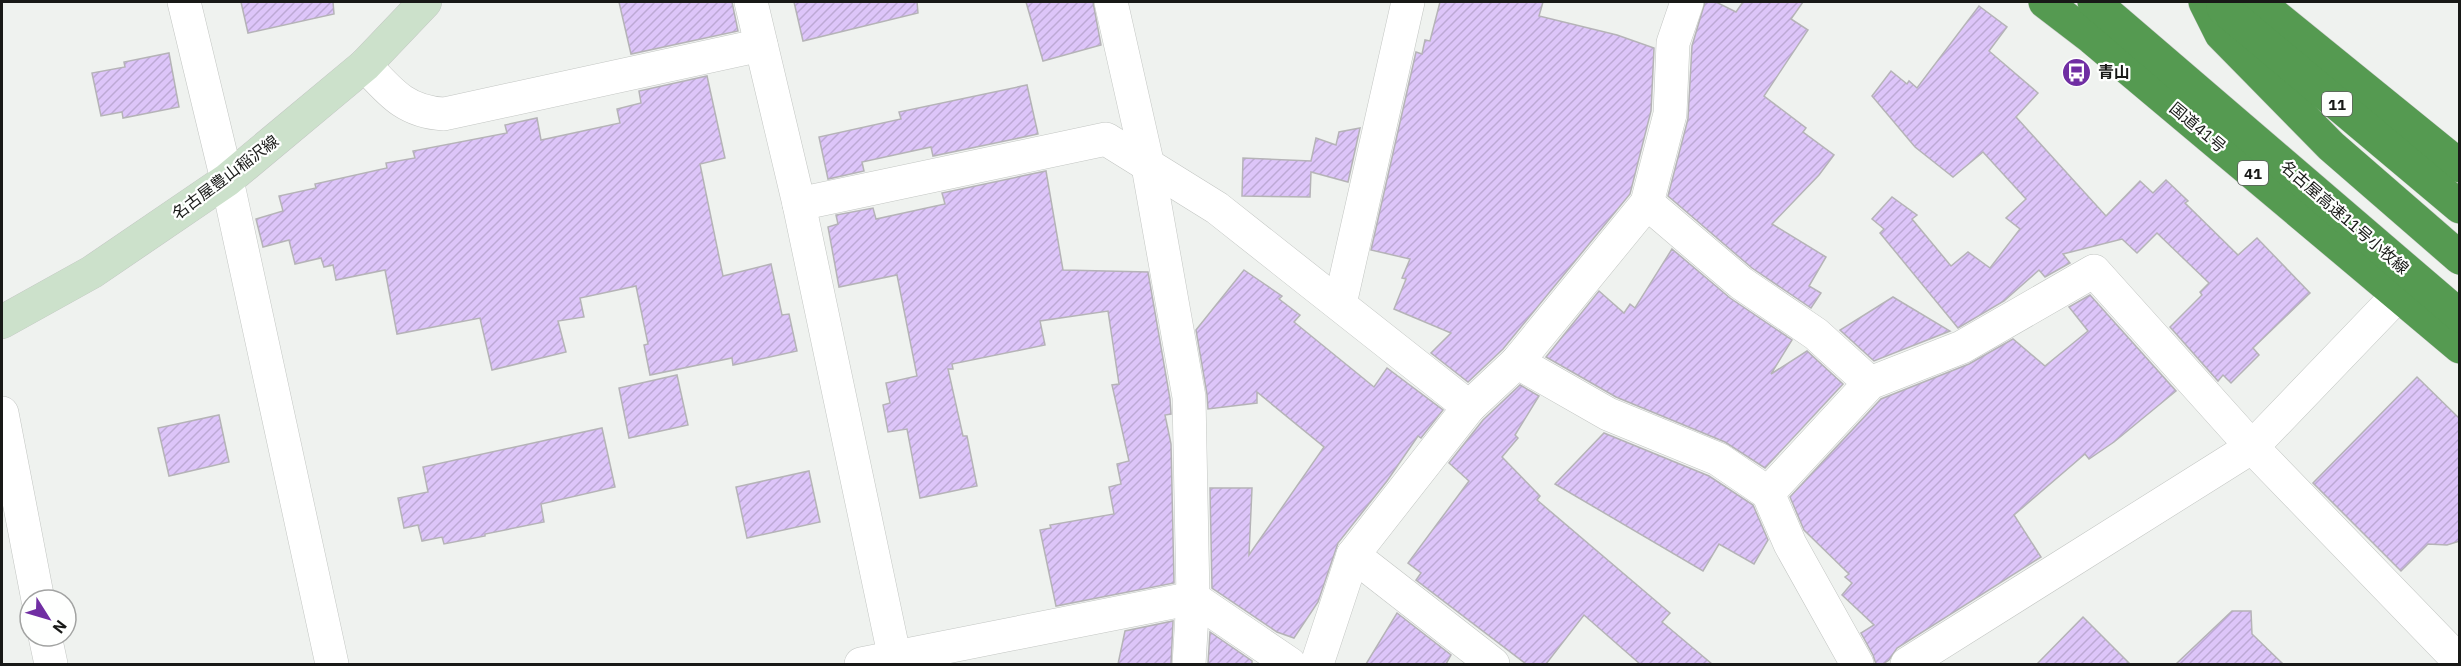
<svg xmlns="http://www.w3.org/2000/svg" width="2461" height="666" font-family="'IBM Plex Sans','Noto Sans JP',sans-serif">
	<style>
		.building { fill: url(#building-hatch); stroke: #b5b3b7; stroke-width: 1.5 }
		.lines { fill: none; stroke-linecap: round; stroke-linejoin: round }
		.street-casing { stroke: #c3c6c3; stroke-width: 34 }
		.secondary-casing { stroke: #c3c6c3; stroke-width: 34 }
		.highway-casing { stroke: #ccc; stroke-width: 34 }
		.street { stroke: #fff; stroke-width: 33 }
		.secondary { stroke: #cce1cb; stroke-width: 33 }
		.highway { stroke: #559a51; stroke-width: 33 }
		.labels { text-anchor: middle; dominant-baseline: central; stroke-width: 4.5; stroke-linejoin: round; paint-order: stroke }
		.shield { fill: #fefffe; stroke: #5d5e5c; stroke-width: 1.5 }
		.shield-label { font-size: 15px; font-weight: bold; fill: #181917 }
		.poi-label { font-size: 16px; font-weight: bold; fill: #181917; stroke: #fefffe; text-anchor: start }
		.street-label { font-size: 16px; fill: #181917; stroke: #fefffe }
	</style>
	<defs>
		<pattern id="building-hatch" width="6" height="6" patternUnits="userSpaceOnUse" patternTransform="scale(1.5)"><rect width="6" height="6" fill="#ddc5f9"/><path d="M-1 1l2-2M0 6l6-6M5 7l2-2" fill="none" stroke="#bda9d5"/></pattern>
	</defs>
	<rect width="100%" height="100%" fill="#eff2ef"/>
	<g class="building">
		<polygon points="241,2 333,2 334,14 248,33"/>
		<polygon points="619,2 732,2 738,31 631,54"/>
		<polygon points="794,2 917,2 918,13 803,41"/>
		<polygon points="1026,2 1093,2 1101,45 1043,61"/>
		<polygon points="1440,2 1543,2 1539,16 1617,35 1654,48 1651,111 1630,194 1503,349 1468,382 1431,353 1451,333 1394,309 1406,279 1402,278 1410,259 1371,250 1416,52 1422,54 1425,40 1430,41"/>
		<polygon points="1705,2 1716,2 1736,12 1743,2 1803,2 1791,19 1808,30 1764,96 1806,128 1803,132 1834,155 1819,175 1772,224 1826,257 1809,286 1821,293 1811,308 1752,268 1668,196 1688,119 1692,46"/>
		<polygon points="1979,6 2007,27 1989,51 2038,93 2016,117 2106,216 2140,181 2153,193 2166,180 2188,201 2185,203 2238,255 2257,238 2310,293 2253,348 2259,355 2231,383 2223,375 2218,381 2170,327 2202,295 2200,292 2209,283 2157,233 2137,253 2122,239 2063,254 2070,263 2045,277 2039,270 2004,301 1958,328 1880,233 1884,229 1872,219 1892,197 1917,215 1912,219 1951,266 1968,252 1990,268 2020,229 2006,218 2026,199 1983,152 1953,177 1915,147 1872,96 1891,71 1907,84 1909,81 1917,88"/>
		<polygon points="169,53 179,107 123,118 122,112 101,116 92,73 125,67 124,62"/>
		<polygon points="707,76 725,158 700,164 723,276 771,264 782,315 789,314 797,351 733,365 732,358 650,375 644,345 648,344 636,286 580,298 584,317 558,321 566,352 492,370 480,318 397,334 385,270 336,280 333,265 324,267 321,258 295,264 289,240 263,247 256,219 283,211 279,196 316,188 315,184 387,168 386,163 415,158 413,151 507,133 505,125 537,118 541,140 620,123 617,109 641,103 639,91"/>
		<polygon points="1027,85 1038,134 933,156 931,147 862,162 864,171 828,179 819,137 901,119 899,112"/>
		<polygon points="1360,128 1348,182 1311,172 1310,197 1242,196 1243,158 1311,161 1316,138 1336,145 1339,132"/>
		<polygon points="1046,171 1063,270 1148,272 1170,399 1171,414 1165,415 1171,444 1174,583 1056,606 1040,530 1051,528 1050,525 1114,514 1109,487 1121,484 1117,464 1129,461 1112,385 1119,384 1108,311 1040,321 1045,345 952,364 953,369 948,369 963,436 967,436 977,486 920,498 907,429 888,432 883,405 890,403 886,383 917,376 897,275 839,287 828,227 838,224 836,215 873,208 876,219 945,204 942,193"/>
		<polygon points="1672,249 1730,298 1792,340 1771,374 1807,351 1843,384 1765,468 1725,442 1616,397 1546,357 1599,291 1624,313 1630,304 1635,308"/>
		<polygon points="1244,270 1282,296 1279,299 1300,315 1294,322 1374,387 1387,368 1443,410 1421,438 1418,436 1387,481 1338,543 1318,602 1294,638 1277,632 1212,588 1210,488 1252,488 1249,555 1324,447 1257,392 1257,403 1208,409 1207,394 1196,330"/>
		<polygon points="2090,295 2176,391 2114,442 2089,459 2085,454 2014,515 2041,557 1897,648 1889,660 1883,664 1876,664 1873,655 1861,633 1874,625 1842,595 1852,583 1845,577 1849,574 1804,530 1790,497 1881,399 1969,364 2013,339 2045,366 2088,331 2069,307"/>
		<polygon points="1893,297 1950,331 1874,361 1840,330"/>
		<polygon points="677,375 688,425 629,438 619,388"/>
		<polygon points="2417,377 2460,419 2460,541 2447,545 2428,544 2401,571 2313,483"/>
		<polygon points="1520,385 1539,396 1515,435 1518,438 1502,457 1540,496 1537,500 1670,613 1662,622 1712,664 1640,664 1584,615 1546,664 1526,664 1416,580 1421,573 1408,563 1469,481 1449,463 1483,420"/>
		<polygon points="219,415 229,462 169,476 158,428"/>
		<polygon points="602,428 615,487 541,504 544,522 485,534 485,536 444,544 442,537 422,541 418,525 404,528 398,498 428,492 423,467"/>
		<polygon points="1604,433 1709,476 1753,505 1768,540 1754,564 1719,544 1703,571 1555,484"/>
		<polygon points="809,471 820,522 747,538 736,487"/>
		<polygon points="2232,611 2251,611 2252,634 2283,664 2176,664"/>
		<polygon points="1397,613 1451,655 1446,664 1366,664"/>
		<polygon points="2083,617 2130,664 2037,664"/>
		<polygon points="1173,621 1171,664 1118,664 1125,631"/>
		<polygon points="1210,632 1252,661 1252,664 1208,664"/>
	</g>
	<g class="lines">
		<defs>
			<g id="street">
				<polyline points="184,2 227,180 332,664"/>
				<polyline points="751,2 799,204 896,664"/>
				<polyline points="1111,2 1148,166 1189,397 1193,598 1189,664"/>
				<path d="M 365,65 C 390,92 405,112 444,114 L 761,45"/>
				<polyline points="1647,203 1741,283 1816,334 1870,383"/>
				<polyline points="799,204 1106,139 1217,208 1469,407"/>
				<polyline points="1340,304 1408,2"/>
				<polyline points="1517,362 1608,414 1718,459 1768,493 1790,544 1857,664"/>
				<polyline points="2,413 38,600"/>
				<polyline points="1768,493 1870,383 1962,347 2094,271 2252,447 2460,662"/>
				<polyline points="1353,555 1493,664"/>
				<polyline points="45,636 51,664"/>
				<polyline points="861,664 1193,598 1290,664"/>
				<polyline points="1317,664 1353,555 1469,407 1517,362 1647,203 1670,114 1673,43 1687,2"/>
				<polyline points="1907,664 2252,447 2398,295"/>
			</g>
			<polyline id="secondary" points="2,322 92,272 227,180 365,65 425,2"/>
			<g id="highway">
				<polyline points="2045,2 2092,38 2460,347"/>
				<polyline points="2094,2 2460,316"/>
				<polyline points="2205,2 2221,34 2331,146 2460,258"/>
				<polyline points="2258,2 2460,166"/>
				<polyline points="2223,8 2460,207"/>
			</g>
		</defs>
		<use href="#street" class="street-casing"/>
		<use href="#secondary" class="secondary-casing"/>
		<use href="#highway" class="highway-casing"/>
		<use href="#street" class="street"/>
		<use href="#secondary" class="secondary"/>
		<use href="#highway" class="highway"/>
	</g>
	<defs>
		<symbol id="bus-disc" viewBox="-11 -11 22 22"><circle r="9.5" fill="#702ea3" stroke="#fefffe"/><path d="M-5-6H5V4H4V6H2V4H-2V6H-4V4H-5ZM-3.5-4V0h7V-4ZM-3.5 1.2v1.5H-2V1.2ZM2 1.2v1.5H3.5V1.2Z" fill="#fff"/></symbol>
	</defs>
	<g fill-rule="evenodd">
		<use href="#bus-disc" x="2060" y="56" width="33" height="33"/>
	</g>
	<g class="labels">
		<g class="shield">
			<rect x="2322" y="92" width="30" height="24" rx="4.5"/>
			<rect x="2238" y="161" width="30" height="24" rx="4.5"/>
		</g>
		<g class="shield-label">
			<text x="2337" y="104">11</text>
			<text x="2253" y="173">41</text>
		</g>
		<g class="poi-label">
			<text x="2098" y="72">青山</text>
		</g>
		<g class="street-label">
			<text transform="translate(2198 127) rotate(40)">国道41号</text>
			<text transform="translate(225 177) rotate(-37)">名古屋豊山稲沢線</text>
			<text transform="translate(2345 217) rotate(41)">名古屋高速11号小牧線</text>
		</g>
	</g>
	<rect width="2461" height="666" fill="none" stroke="#181917" stroke-width="6"/>
	<g transform="translate(48 618) rotate(127)"><circle r="28" fill="#fefffe" stroke="#a2a3a2" stroke-width="1.5"/>
	<path d="M0-4.5L10 22L0 15L-10 22Z" fill="#702ea3"/>
	<text y="-9" font-size="16" font-weight="bold" text-anchor="middle" fill="#181917">N</text>
	</g>
</svg>
